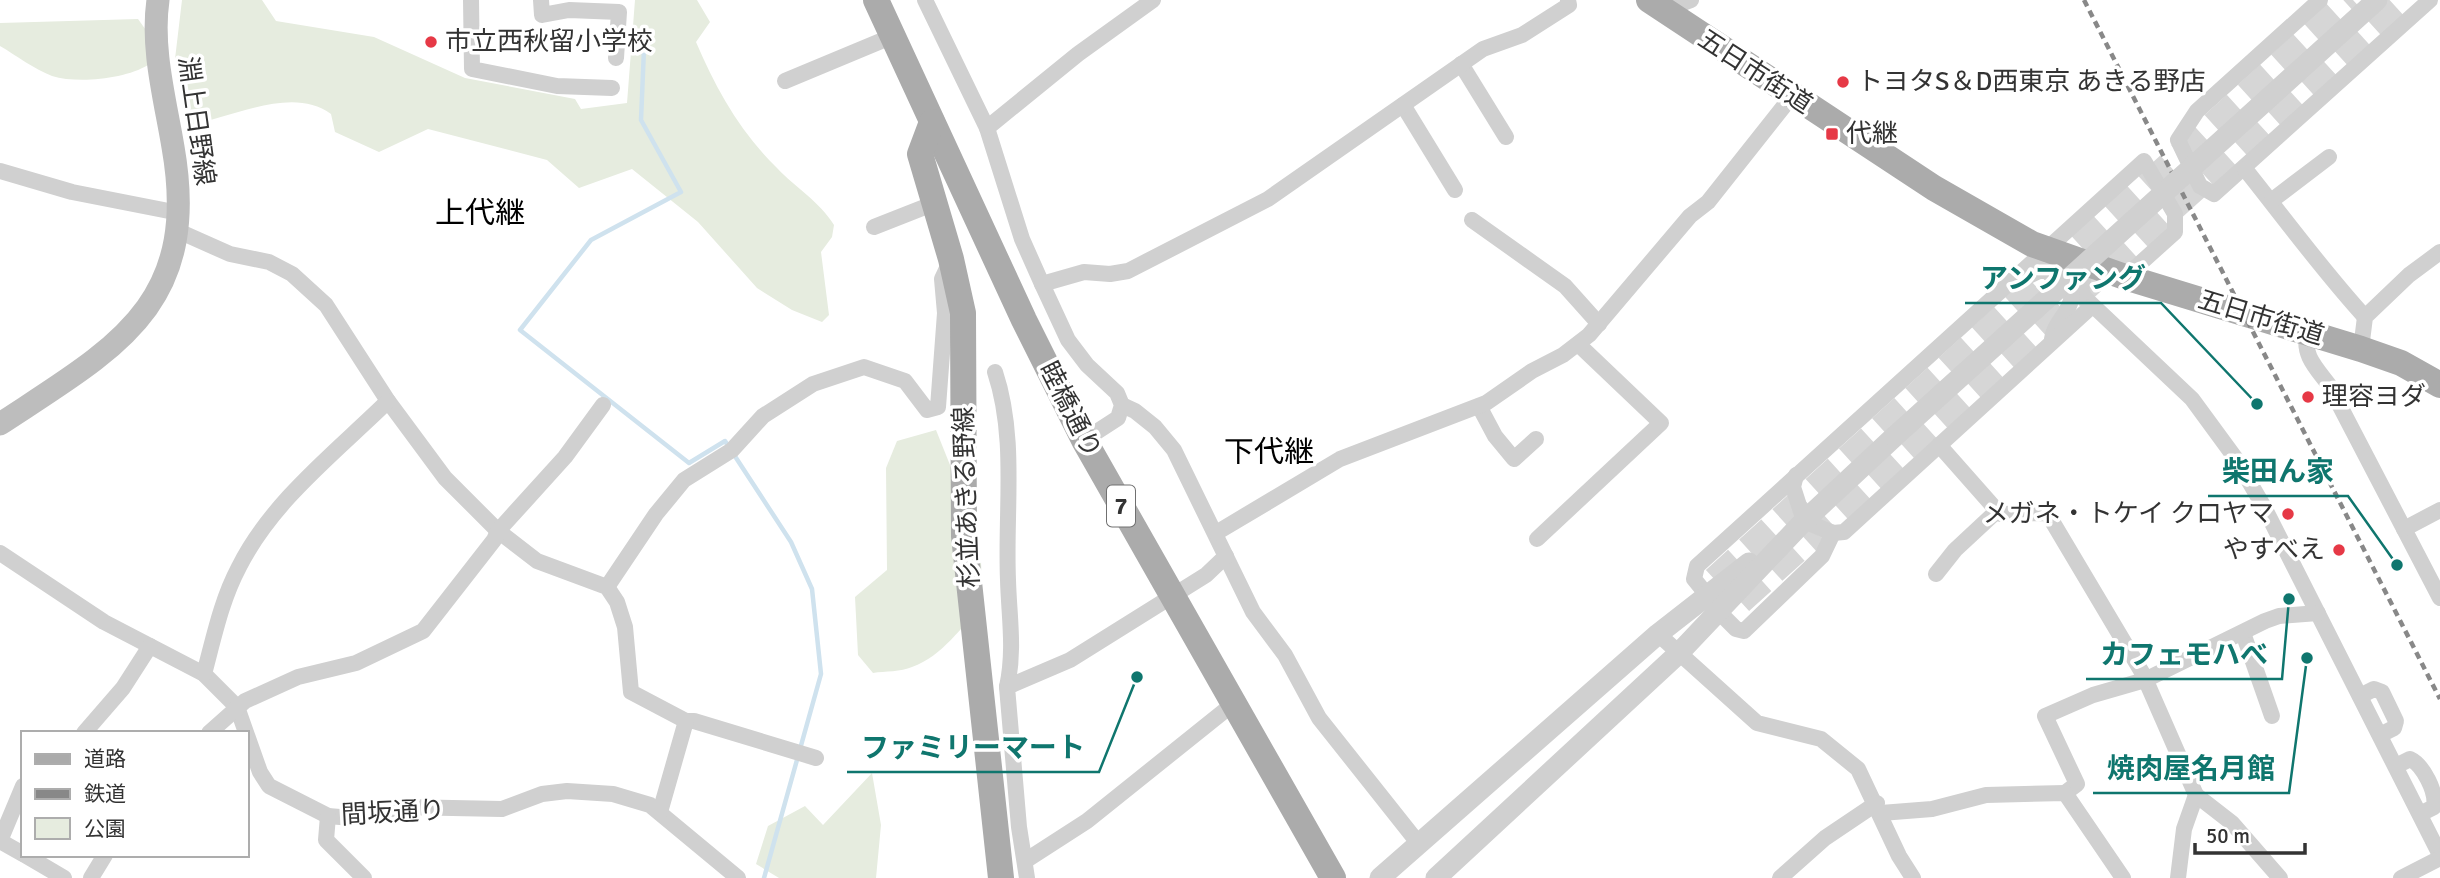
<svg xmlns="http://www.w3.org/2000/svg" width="2440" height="878" font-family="Signika,'Noto Sans JP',sans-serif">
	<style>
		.green { fill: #e6ecdf }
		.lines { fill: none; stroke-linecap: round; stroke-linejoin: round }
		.stream { stroke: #cfe2ee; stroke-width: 4.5 }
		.motorway-tunnel { stroke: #d6d6d6; stroke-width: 30; stroke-dasharray: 30 15; stroke-linecap: butt }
		.minor { stroke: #d0d0d0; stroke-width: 16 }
		.tertiary { stroke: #d0d0d0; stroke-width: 21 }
		.secondary { stroke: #bdbdbd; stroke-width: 23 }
		.primary { stroke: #ababab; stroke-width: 26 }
		.rail { stroke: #888; stroke-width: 4.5; stroke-dasharray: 7 5; stroke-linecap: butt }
		.tertiary-bridge { stroke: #d0d0d0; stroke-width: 21 }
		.poi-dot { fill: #e63946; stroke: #fff; stroke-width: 2.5 }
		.labels { text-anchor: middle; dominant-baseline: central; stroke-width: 7; stroke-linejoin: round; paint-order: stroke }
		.shield { fill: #fff; stroke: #707070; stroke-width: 2 }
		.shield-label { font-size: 24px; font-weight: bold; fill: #333 }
		.poi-label { font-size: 26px; fill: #333; stroke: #fff; text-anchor: start }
		.street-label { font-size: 26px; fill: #333; stroke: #fff }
		.quarter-label { font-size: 30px; fill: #000; stroke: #fff }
		.leader { fill: none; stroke: #0f766e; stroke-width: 2.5 }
		.callout-dot { fill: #0f766e; stroke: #fff; stroke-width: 2.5 }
		.callout-label { font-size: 28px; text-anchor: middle; font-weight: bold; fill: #0f766e; stroke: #fff; stroke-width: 7; stroke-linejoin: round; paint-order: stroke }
	</style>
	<rect width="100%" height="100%" fill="#fff"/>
	<g class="green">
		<path d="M 182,0 L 262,0 L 276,21 L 374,37 L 465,78 L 575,99 L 581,109 L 627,103 L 635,0 L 697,0 L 710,22 L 696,42 C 716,89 740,132 777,168 C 796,188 819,201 834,225 L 832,237 L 821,252 L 829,315 L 822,322 L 792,310 L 757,288 L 698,222 L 632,169 L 579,188 L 547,160 L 428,129 L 379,152 L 335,132 L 331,114 C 292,85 232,118 188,125 L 175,59 Z"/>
		<path d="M 138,19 L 148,33 L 148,65 C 125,79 78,84 52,76 C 34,69 17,56 0,46 L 0,23 Z"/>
		<path d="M 936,430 L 980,540 L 983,606 C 961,626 943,656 912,667 C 901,672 885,671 873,673 L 858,655 L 855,597 L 887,570 L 886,468 L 897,441 Z"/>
		<polygon points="872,773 881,825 876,878 779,878 756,864 768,826 805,806 823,825"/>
	</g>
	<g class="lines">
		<polyline class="stream" points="644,49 641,120 681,192 591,240 520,330 689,463 725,441 791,542 812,589 821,674 764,878"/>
		<g class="motorway-tunnel">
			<polyline points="1716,581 2353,0"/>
			<polyline points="1739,600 2399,0"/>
		</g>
		<g class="minor">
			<polyline points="471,0 472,69 557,86 612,88"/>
			<polyline points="541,0 542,15 569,10 619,12 616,58"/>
			<polyline points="925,0 987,128 1022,239 1042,284 1068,340 1087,365 1117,393 1122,405 1118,418 1084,440"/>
			<polyline points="2320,0 2197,111 2178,140 2200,186 2214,194 2430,0"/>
			<polyline points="1662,11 1691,0"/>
			<polyline points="1461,64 1506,137"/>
			<polyline points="785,81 893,36"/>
			<polyline points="1403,105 1455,190"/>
			<polyline points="987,128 1078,54 1153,0"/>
			<path d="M 2245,169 C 2285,219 2322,270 2365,317"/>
			<polyline points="0,171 72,192 179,213"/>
			<polyline points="2271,201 2329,157"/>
			<polyline points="1472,220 1565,286 1599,324"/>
			<polyline points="874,227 935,203"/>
			<polyline points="176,230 230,254 269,262 292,274 326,305 388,401 445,478 498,531 537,561 607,587 617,602 625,627 631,692 686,721 694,721 816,758"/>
			<polyline points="2087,263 2081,290 2085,298 2192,399 2236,459 2264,507 2440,855"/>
			<path d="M 2018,281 L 2039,271 L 2047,271 L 2072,296 C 2070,313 2054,322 2052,339"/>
			<polyline points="1042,284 1084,272 1110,274 1128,271 1268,199 1483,49 1522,35 1569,5 1568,0"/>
			<path d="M 2308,333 C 2301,354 2317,369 2329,385 L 2440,598"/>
			<polyline points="2361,349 2365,317 2409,275 2440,252"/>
			<path d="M 995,372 C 1017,438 1005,511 1008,580 C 1009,617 1015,649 1007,687"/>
			<polyline points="1122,405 1135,411 1155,427 1174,450 1253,612 1285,655 1319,718 1419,844"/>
			<polyline points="1479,406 1495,436 1514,459 1536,439"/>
			<polyline points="1939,445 2000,514 2046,513 2049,516 2143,674 2196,795 2184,829 2178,878"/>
			<polyline points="1796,475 1793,487 1804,521 1833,533 1844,532 2092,306"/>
			<polyline points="2404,529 2440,510"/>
			<polyline points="1216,533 1340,459 1486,403 1532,371 1563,355 1589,335 1690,216 1708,202 1792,96"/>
			<polyline points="1537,539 1661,423 1578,344"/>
			<polyline points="0,553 104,622 204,674 237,707 260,772 269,786 328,816 352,818 403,807 502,809 542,794 567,791 613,794 650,805 738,878"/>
			<polyline points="1936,574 1955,550 1997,511"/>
			<polyline points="607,587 656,514 684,480 732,450 763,416 813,384 864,367 905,381 927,410 938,407 945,313 942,279 950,262"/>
			<polyline points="1707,595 1694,579 1697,566 2144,161 2175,214 2175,232 2125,277"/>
			<polyline points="1718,611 1736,629 1744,631 1822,556 1833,533"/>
			<polyline points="2243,633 2272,716"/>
			<polyline points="1658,634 1757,723 1821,739 1858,769 1899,856 1913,878"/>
			<path d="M 204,674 C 214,637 221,601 239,567 C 272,501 336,452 388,401"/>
			<polyline points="2360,696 2374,689 2382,692 2396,721 2394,728 2380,735"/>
			<polyline points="84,733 123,688 150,646"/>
			<polyline points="209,733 245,701 298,677 356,663 423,631 494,540 498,531 565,457 603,405"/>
			<path d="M 2396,766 L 2410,759 C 2423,765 2437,792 2434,807 L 2420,814"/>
			<polyline points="23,786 0,841 23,854"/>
			<polyline points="2065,793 2077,784 2045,716 2093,695 2145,680 2265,621 2279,616 2318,613"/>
			<polyline points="2196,795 2232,823 2280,878"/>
			<polyline points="660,812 686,721"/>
			<polyline points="1881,813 1932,809 1986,795 2065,793 2123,878"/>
			<polyline points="328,816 326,840 364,878"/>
			<polyline points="25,855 64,878"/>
			<polyline points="1025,861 1087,821 1233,704"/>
			<polyline points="91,878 105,855"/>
			<polyline points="1027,878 1019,827 1007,687 1070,660 1206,575 1226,556"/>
			<polyline points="1780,878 1825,838 1877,803"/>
			<polyline points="2401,878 2440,858"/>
		</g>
		<g class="tertiary">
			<polyline points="1380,878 1658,634 1749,563"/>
			<polyline points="1436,878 1678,654 1804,521 1894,437"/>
		</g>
		<path class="secondary" d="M 0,424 C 115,348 201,306 173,147 C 165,99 151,48 158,0"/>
		<g class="primary">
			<polyline points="876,0 1024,320 1084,440 1333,878"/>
			<polyline points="1649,0 1934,188 2032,244 2125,277 2361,349 2401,363 2440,385"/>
			<polyline points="932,122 920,154 951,259 963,313 964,536 1001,878"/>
		</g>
		<polyline class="rail" points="2084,0 2440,699"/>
		<polyline class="tertiary-bridge" points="1894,437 2377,0"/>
	</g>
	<g class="poi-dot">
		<circle cx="431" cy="42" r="7"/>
		<circle cx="1843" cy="82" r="7"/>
		<rect x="1825" y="127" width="14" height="14" rx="3.5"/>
		<circle cx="2308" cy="397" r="7"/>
		<circle cx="2288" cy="514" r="7"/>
		<circle cx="2339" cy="550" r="7"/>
	</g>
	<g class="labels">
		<rect class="shield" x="1107" y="485.5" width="28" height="41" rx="5"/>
		<g class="shield-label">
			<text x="1121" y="506">7</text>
		</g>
		<g class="poi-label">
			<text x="445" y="42">市立西秋留小学校</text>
			<text x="1857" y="82">トヨタS＆D西東京 あきる野店</text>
			<text x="1846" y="134">代継</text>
			<text x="2322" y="397">理容ヨダ</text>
			<text x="2274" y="514" text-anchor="end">メガネ・トケイ クロヤマ</text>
			<text x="2325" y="550" text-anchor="end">やすべえ</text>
		</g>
		<g class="street-label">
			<text transform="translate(1755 72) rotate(33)">五日市街道</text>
			<text transform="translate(196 121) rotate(82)">淵上日野線</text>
			<text transform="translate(2261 318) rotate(17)">五日市街道</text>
			<text transform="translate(1070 410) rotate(63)">睦橋通り</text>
			<text transform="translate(967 497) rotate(-92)">杉並あきる野線</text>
			<text transform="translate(393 813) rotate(-3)">間坂通り</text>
		</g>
		<g class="quarter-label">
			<text x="480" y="213">上代継</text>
			<text x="1269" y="452">下代継</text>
		</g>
	</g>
	<path class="leader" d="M2257 404L2161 303H1965M2397 565L2348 496H2208M2289 599L2282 679H2086M1137 677L1099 772H847M2307 658L2289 793H2093"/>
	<g class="callout-dot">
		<circle cx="2257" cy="404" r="7"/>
		<circle cx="2397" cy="565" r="7"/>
		<circle cx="2289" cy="599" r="7"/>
		<circle cx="1137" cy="677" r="7"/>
		<circle cx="2307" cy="658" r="7"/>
	</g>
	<g class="callout-label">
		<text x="2063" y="288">アンファング</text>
		<text x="2278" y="481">柴田ん家</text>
		<text x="2184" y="664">カフェモハべ</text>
		<text x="973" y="757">ファミリーマート</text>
		<text x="2191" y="778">焼肉屋名月館</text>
	</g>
	<rect x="21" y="731" width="228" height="126" fill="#ffffff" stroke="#adadad" stroke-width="2"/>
	<rect x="35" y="754" width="35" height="10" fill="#ababab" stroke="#adadad" stroke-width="2"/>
	<text x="84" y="766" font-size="21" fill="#333333">道路</text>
	<rect x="35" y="789" width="35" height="10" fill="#888888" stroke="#adadad" stroke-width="2"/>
	<text x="84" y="801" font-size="21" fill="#333333">鉄道</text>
	<rect x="35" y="818" width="35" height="21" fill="#e6ecdf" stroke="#adadad" stroke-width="2"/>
	<text x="84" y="836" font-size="21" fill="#333333">公園</text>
	<path d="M2195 843v10h110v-10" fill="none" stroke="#333333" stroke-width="3.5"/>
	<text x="2206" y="843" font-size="21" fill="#333333" stroke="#ffffff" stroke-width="5" paint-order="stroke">50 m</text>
</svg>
